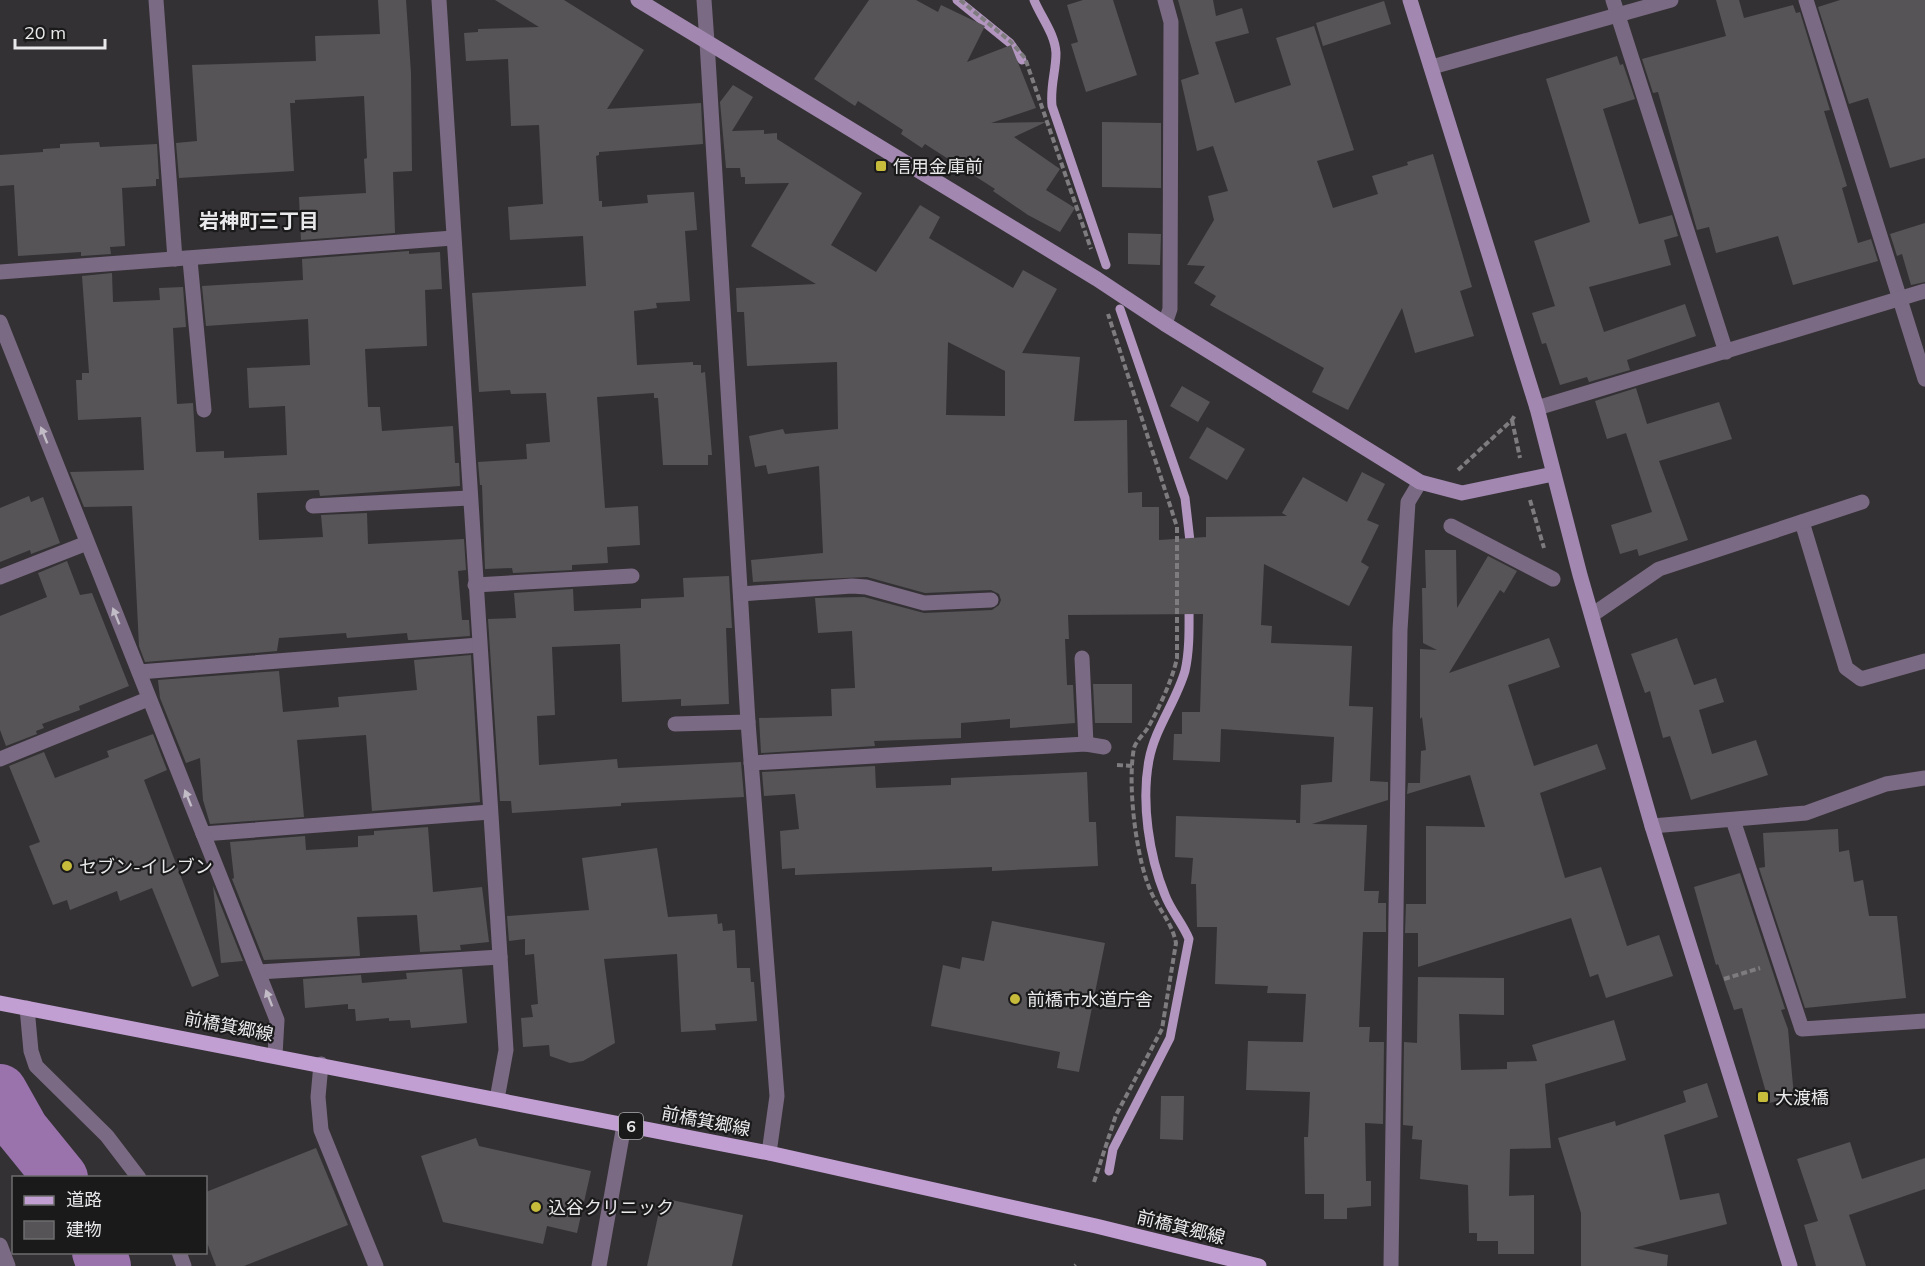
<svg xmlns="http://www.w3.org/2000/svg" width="1925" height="1266" font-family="Mulish,'Noto Sans JP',sans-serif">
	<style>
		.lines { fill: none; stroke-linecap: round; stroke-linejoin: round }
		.stream { stroke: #b296bf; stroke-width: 9 }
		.river { stroke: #9a73ad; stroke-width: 54 }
		.building { fill: #575458; fill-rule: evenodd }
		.path { stroke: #7e7c7f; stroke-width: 4; stroke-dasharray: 6 3; stroke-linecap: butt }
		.lane { stroke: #7a6a83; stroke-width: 15 }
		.street { stroke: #7a6a83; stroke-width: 15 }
		.secondary { stroke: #a288b0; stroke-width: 15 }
		.primary { stroke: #c19fd2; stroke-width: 15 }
		.oneway { fill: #c2bcc6 }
		.poi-dot { fill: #c7bb3c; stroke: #1b1a1b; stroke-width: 2 }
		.labels { text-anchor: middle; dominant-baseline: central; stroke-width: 4.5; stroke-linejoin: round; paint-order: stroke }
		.shield { fill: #1b1a1b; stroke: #abaaac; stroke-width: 1.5 }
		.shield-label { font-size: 16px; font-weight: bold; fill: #e9e8ea }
		.poi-label { font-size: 18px; fill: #e9e8ea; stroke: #1b1a1b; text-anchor: start }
		.street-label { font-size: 18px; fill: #e9e8ea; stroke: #1b1a1b }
		.neighbourhood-label { font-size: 20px; font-weight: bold; fill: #e9e8ea; stroke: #1b1a1b }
	</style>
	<rect width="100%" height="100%" fill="#343135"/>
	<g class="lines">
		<g class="stream">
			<polyline points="957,0 1010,43 1022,60"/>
			<path d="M 1034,0 C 1041,17 1055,34 1056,53 C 1056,72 1050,85 1052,106 L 1106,265"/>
			<polyline points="1120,309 1185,498 1191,550"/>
			<path d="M 1109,1171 L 1113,1149 L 1170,1038 L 1189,939 C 1183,924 1171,911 1165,895 C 1149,856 1141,802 1149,760 C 1155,728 1176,702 1185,671 C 1190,649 1189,625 1189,603"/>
		</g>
		<g class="river">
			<polyline points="0,1091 22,1130 61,1178"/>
			<polyline points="99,1252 104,1266"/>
		</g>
	</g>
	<g class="building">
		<polygon points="378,0 406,0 411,73 412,171 393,172 395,233 301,240 299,197 366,193 364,159 367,158 364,96 295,100 295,103 290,103 294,171 179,178 176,143 197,141 192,65 316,61 315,36 380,34"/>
		<polygon points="495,0 564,0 644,50 607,109 701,103 703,144 599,152 599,155 596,156 599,201 602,201 602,207 648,203 647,195 694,192 697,230 685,231 690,301 656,303 657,308 634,311 637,365 693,362 693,365 701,365 701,373 705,372 712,455 708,455 708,465 663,465 658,398 654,398 654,393 597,397 605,508 638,506 640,545 607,547 608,563 572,565 572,570 513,573 512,568 485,569 482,485 480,485 478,462 527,459 526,444 550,442 546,393 511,394 510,390 479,392 472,293 586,286 583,236 510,240 508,207 543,204 539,125 511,126 508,59 466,61 464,33 478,32 478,29 539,27"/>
		<polygon points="869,0 916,0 938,12 941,5 985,26 967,62 1011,45 1036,108 991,123 1046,122 1014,137 1060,169 1046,190 1075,208 1060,232 1028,215 993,191 995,189 925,144 922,148 901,134 903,130 858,101 855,106 814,79"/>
		<polygon points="1083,0 1113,0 1137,75 1086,92 1071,44 1078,42 1067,5"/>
		<polygon points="1178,0 1213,0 1216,16 1242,8 1249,33 1215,42 1235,103 1291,85 1276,38 1314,26 1354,150 1317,161 1333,208 1378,194 1372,176 1408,165 1407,162 1433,154 1472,287 1460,291 1474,336 1415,353 1402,308 1348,410 1312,392 1324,368 1210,305 1216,296 1194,283 1205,266 1187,265 1214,220 1208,196 1228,191 1213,146 1197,151 1181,80 1199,74"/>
		<polygon points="1716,0 1739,0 1744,18 1793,5 1796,13 1800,12 1830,110 1824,111 1847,186 1842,188 1858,243 1871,239 1878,261 1793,285 1778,236 1716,253 1709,227 1697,230 1658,92 1653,93 1642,59 1726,36"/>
		<polygon points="1840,0 1925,0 1925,158 1890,168 1868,98 1849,104 1818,7"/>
		<polygon points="1384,1 1391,24 1323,46 1316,23"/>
		<polygon points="1617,56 1620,65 1623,64 1635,99 1603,109 1639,224 1672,215 1678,236 1664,240 1671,265 1589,287 1604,332 1685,304 1696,336 1627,360 1630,370 1589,382 1587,377 1560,385 1546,343 1542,344 1532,313 1555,306 1534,241 1590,222 1546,79"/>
		<path d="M 733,85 L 753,97 L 732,131 L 764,130 L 764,134 L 777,133 L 777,139 L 862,193 L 831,245 L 876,272 L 920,205 L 940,217 L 929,238 L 1013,288 L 1023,270 L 1057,289 L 1022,353 L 1080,357 L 1074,421 L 1127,420 L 1128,493 L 1142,492 L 1142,507 L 1159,507 L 1159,540 L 1206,537 L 1206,517 L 1287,516 L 1282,513 L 1303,477 L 1347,502 L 1362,472 L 1385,484 L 1367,520 L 1379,525 L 1361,562 L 1369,567 L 1349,606 L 1264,564 L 1261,625 L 1272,626 L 1271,643 L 1352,646 L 1349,706 L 1373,707 L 1370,781 L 1388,782 L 1388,800 L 1312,824 L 1367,825 L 1364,891 L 1379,891 L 1378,903 L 1386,903 L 1386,932 L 1363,932 L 1359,1027 L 1370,1027 L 1369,1042 L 1384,1042 L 1383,1124 L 1365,1123 L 1366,1181 L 1371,1181 L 1371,1206 L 1347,1208 L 1347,1219 L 1324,1219 L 1324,1194 L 1305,1194 L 1304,1137 L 1308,1137 L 1310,1092 L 1246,1090 L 1248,1041 L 1303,1042 L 1306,994 L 1267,993 L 1268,986 L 1215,984 L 1217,927 L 1197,927 L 1196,884 L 1191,884 L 1193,858 L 1175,857 L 1176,816 L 1296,820 L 1296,823 L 1300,823 L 1301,785 L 1332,782 L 1334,737 L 1221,729 L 1220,762 L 1173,760 L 1174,734 L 1182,734 L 1182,712 L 1200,712 L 1203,614 L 1068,615 L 1069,639 L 1065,639 L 1067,685 L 1073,685 L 1075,723 L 1010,728 L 1010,719 L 961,723 L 961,738 L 874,741 L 875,746 L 761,753 L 759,718 L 832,716 L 831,689 L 855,688 L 852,631 L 818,633 L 815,598 L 864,597 L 924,613 L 992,610 L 999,605 L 1001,600 L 999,594 L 991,590 L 925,593 L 867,577 L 753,582 L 751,560 L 823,553 L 819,466 L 768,474 L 766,465 L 755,467 L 749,436 L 783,429 L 785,434 L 838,429 L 837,362 L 747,366 L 744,312 L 737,312 L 736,288 L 816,284 L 751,246 L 789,183 L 745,184 L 745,177 L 741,177 L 740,168 L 726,168 L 720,102 ZM 948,342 L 1005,371 L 1005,416 L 946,415 Z"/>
		<polygon points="1102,122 1161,123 1161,188 1102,187"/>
		<polygon points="99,142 100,147 157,144 159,179 156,179 156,186 122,188 125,246 110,247 111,254 81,256 81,252 18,256 14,185 0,186 0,155 43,152 43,149 60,148 60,144"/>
		<polygon points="1925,223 1925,282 1911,285 1902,254 1897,256 1890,234"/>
		<polygon points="1128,233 1161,234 1160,265 1128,264"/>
		<polygon points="409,251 409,254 440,252 442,289 425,290 427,346 365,349 368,407 380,407 382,431 453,426 455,463 459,463 460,486 320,496 319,490 257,493 259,540 323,537 321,515 367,513 368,544 464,539 466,570 458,571 462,620 469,620 470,636 413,640 408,640 407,633 347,638 346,633 279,638 277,651 145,662 139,646 132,506 84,507 70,472 144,470 141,417 78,420 76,380 82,380 82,373 89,373 82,276 112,273 113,302 160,300 159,288 183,287 186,327 173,328 177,404 193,403 196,452 224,451 224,458 287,455 285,406 249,408 247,368 310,365 308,319 206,326 202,286 303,280 302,259"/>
		<polygon points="1182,386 1210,402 1198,422 1170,406"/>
		<polygon points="1636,388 1647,424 1719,402 1732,439 1659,461 1688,540 1639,556 1637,549 1620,554 1611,525 1652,512 1626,433 1607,439 1595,401"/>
		<polygon points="1207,427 1245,449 1227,480 1189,458"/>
		<polygon points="29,496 31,502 43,497 60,543 31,554 30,550 0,562 0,508"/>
		<polygon points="1425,550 1456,550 1457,608 1488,556 1517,571 1504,593 1500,590 1449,673 1549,638 1560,667 1508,685 1534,766 1597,744 1606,769 1540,793 1565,878 1601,867 1627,946 1659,935 1673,976 1606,998 1598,974 1590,977 1571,918 1418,967 1418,933 1405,933 1406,904 1426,904 1426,826 1485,827 1470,775 1407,794 1408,783 1420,783 1421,751 1426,750 1422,717 1420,719 1420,649 1437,650 1423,643 1422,588 1426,588"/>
		<polygon points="67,561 80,595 92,593 129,686 79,706 80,710 42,724 44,728 36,731 37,734 6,746 0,730 0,616 47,597 38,573"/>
		<polygon points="729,576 732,628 726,628 729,704 681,706 681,699 622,702 620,644 552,647 555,715 537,716 539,765 617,759 618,768 741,762 744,797 621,803 621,806 512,813 511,801 500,801 488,619 516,618 514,593 573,589 574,611 641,608 641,599 684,597 683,578"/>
		<polygon points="1677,638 1694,685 1716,678 1724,702 1699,710 1712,754 1756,740 1768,775 1691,800 1670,736 1663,738 1650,691 1645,693 1631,654"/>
		<polygon points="471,655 480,802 372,811 366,735 297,740 304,817 210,824 203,800 200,758 186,763 160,698 158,680 279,671 283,712 339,707 338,697 417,690 414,660"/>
		<polygon points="1093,684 1132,684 1132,723 1095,723"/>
		<polygon points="153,734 167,770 144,780 219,976 192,987 152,888 120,901 117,891 70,910 67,900 53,905 29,846 40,842 9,766 44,752 55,778 109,757 107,751"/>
		<polygon points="875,766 876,788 951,785 951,778 1087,772 1089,822 1096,822 1098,866 992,871 992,867 795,875 795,868 782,869 780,831 799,829 795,794 764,796 762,772"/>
		<polygon points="428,827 433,892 482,887 489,942 460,945 461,950 420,952 417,915 357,917 360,956 264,960 232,879 234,878 230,842 305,836 306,850 358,847 358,836 374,835 374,831"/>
		<polygon points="1838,829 1839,852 1849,850 1854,882 1863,880 1869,916 1897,916 1906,998 1805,1008 1759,868 1765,867 1763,833"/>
		<polygon points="657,848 668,917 717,914 718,924 722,923 723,931 735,930 737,968 750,968 751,982 754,982 757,1021 715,1024 716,1030 681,1032 677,954 604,959 615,1043 583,1061 570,1063 550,1056 549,1045 523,1047 521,1018 533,1017 531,1005 538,1004 534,954 525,955 525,939 509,941 507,916 589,910 582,858"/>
		<polygon points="1740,873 1785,1009 1781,1010 1788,1029 1794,1097 1769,1103 1742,1008 1734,1010 1718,964 1716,965 1694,887"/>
		<polygon points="213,886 243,961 221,963"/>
		<polygon points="992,921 1105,943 1079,1072 1057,1068 1060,1052 931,1026 943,965 960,969 962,957 984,961"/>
		<polygon points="462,969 467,1023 411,1028 410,1020 389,1021 389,1018 356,1021 355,1009 348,1009 348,1004 305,1008 303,979 361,975 362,983 407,979 406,973"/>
		<polygon points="1418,977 1504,978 1504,1015 1459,1014 1461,1070 1507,1069 1507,1062 1537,1061 1532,1045 1614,1020 1626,1060 1545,1084 1551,1148 1510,1149 1509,1196 1534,1195 1534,1254 1498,1254 1498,1241 1477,1241 1477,1233 1469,1233 1468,1185 1420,1179 1422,1140 1412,1139 1413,1126 1403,1125 1404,1042 1417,1043"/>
		<polygon points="1707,1083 1718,1117 1664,1135 1680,1200 1719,1193 1727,1224 1633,1248 1668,1255 1667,1266 1581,1266 1581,1213 1558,1138 1615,1121 1616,1126 1686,1102 1683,1091"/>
		<polygon points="1161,1096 1184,1096 1183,1140 1160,1139"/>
		<polygon points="476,1138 479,1146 591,1171 577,1233 547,1226 543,1244 443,1222 421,1156"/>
		<polygon points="1850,1142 1862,1179 1925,1158 1925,1189 1849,1215 1866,1266 1816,1266 1804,1225 1818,1221 1797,1159"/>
		<polygon points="316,1148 348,1225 244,1266 216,1266 206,1240 206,1192"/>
		<polygon points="662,1198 743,1215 732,1266 647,1266"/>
	</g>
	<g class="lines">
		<g class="path">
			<polyline points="960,0 1011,42 1025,58 1091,249"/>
			<polyline points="1512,420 1520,458"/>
			<polyline points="1458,470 1512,420 1515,415"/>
			<polyline points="1530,500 1544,548"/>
			<polyline points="1117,765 1133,766"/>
			<polyline points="1724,979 1760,968"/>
			<path d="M 1094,1182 L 1116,1115 L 1162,1029 L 1176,943 C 1172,923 1160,911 1152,894 C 1136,861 1127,784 1134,748 C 1136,741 1143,735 1147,729 C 1158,711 1173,678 1177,658 L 1177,527 L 1108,314"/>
			<polyline points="1075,1266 1076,1265"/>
		</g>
		<g class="lane">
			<polyline points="156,0 175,259"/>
			<polyline points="1613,0 1726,352"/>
			<polyline points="1806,0 1925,379"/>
			<polyline points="707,42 748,722 777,1096 769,1153"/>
			<polyline points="190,260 204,410"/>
			<polyline points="0,272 453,238"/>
			<polyline points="313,506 469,498"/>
			<polyline points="0,577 87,543"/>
			<polyline points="475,585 632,576"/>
			<polyline points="741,594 852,586 866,587 924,603 991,600"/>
			<polyline points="1082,658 1086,744"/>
			<polyline points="139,672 479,645"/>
			<polyline points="675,724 748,722"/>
			<polyline points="751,763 1086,744 1104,747"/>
			<polyline points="1733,820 1802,1029 1925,1021"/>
			<polyline points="203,834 490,812"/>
			<polyline points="259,972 500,957"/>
			<polyline points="27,1008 31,1051 36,1066 107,1136 139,1178"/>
			<polyline points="321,1064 318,1097 321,1130 376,1266"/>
			<polyline points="179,1252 184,1266"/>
		</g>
		<g class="street">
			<polyline points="439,0 506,1050 497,1099"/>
			<polyline points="704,0 707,42"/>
			<polyline points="1432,67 1671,0"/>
			<polyline points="0,322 277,1020 275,1055"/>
			<polyline points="1165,324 1170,309 1171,22 1165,0"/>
			<polyline points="1537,408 1925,291"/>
			<polyline points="1802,522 1846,668 1861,679 1925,661"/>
			<polyline points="1451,526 1553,579"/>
			<polyline points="1592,615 1659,569 1862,502"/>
			<polyline points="0,759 148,699"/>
			<polyline points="1652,826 1806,813 1886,784 1925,778"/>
			<polyline points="0,1245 8,1266"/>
			<polyline points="599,1266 624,1125"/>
			<polyline points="1391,1266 1400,630 1408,502 1420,482"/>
		</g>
		<g class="secondary">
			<polyline points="638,0 1097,279 1165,324 1420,482 1462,493 1553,474"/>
			<polyline points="1410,0 1537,408 1580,575 1652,826 1790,1266"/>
		</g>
		<polyline class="primary" points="0,1003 769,1153 1096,1226 1259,1266"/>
	</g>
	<defs><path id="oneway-solid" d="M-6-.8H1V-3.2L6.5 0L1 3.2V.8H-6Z" transform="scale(1.5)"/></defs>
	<g class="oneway">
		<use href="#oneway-solid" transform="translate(44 435) rotate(-112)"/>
		<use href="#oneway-solid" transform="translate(116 616) rotate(-112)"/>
		<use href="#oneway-solid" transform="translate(188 798) rotate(-112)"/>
		<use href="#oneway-solid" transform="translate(269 998) rotate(-111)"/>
	</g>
	<g class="poi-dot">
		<rect x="875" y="160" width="12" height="12" rx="3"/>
		<circle cx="67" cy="866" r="6"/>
		<circle cx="1015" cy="999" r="6"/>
		<rect x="1757" y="1091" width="12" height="12" rx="3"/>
		<circle cx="536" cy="1207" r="6"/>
	</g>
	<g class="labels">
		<rect class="shield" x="619" y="1113" width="24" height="26" rx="4.5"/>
		<g class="shield-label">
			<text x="631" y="1126">6</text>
		</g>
		<g class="poi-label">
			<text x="893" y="166">信用金庫前</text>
			<text x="79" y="866">セブン-イレブン</text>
			<text x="1027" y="999">前橋市水道庁舎</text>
			<text x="1775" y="1097">大渡橋</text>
			<text x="548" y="1207">込谷クリニック</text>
		</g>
		<g class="street-label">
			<text transform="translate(229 1026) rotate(11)">前橋箕郷線</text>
			<text transform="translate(706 1121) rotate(11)">前橋箕郷線</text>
			<text transform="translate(1181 1227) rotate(14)">前橋箕郷線</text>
		</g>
		<g class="neighbourhood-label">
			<text x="259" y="220">岩神町三丁目</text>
		</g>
	</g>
	<rect x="12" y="1176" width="195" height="78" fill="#1b1a1b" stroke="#6d6c6e" stroke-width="1.5"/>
	<rect x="24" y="1196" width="30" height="9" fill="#c19fd2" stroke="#6d6c6e" stroke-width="1.5"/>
	<text x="66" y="1206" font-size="18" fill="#e9e8ea">道路</text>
	<rect x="24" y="1221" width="30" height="18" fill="#575458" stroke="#6d6c6e" stroke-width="1.5"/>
	<text x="66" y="1236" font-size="18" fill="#e9e8ea">建物</text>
	<path d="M15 39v9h90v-9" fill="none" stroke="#e9e8ea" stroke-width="3"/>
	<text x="24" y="39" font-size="18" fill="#e9e8ea" stroke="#1b1a1b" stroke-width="4.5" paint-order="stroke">20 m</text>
</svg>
